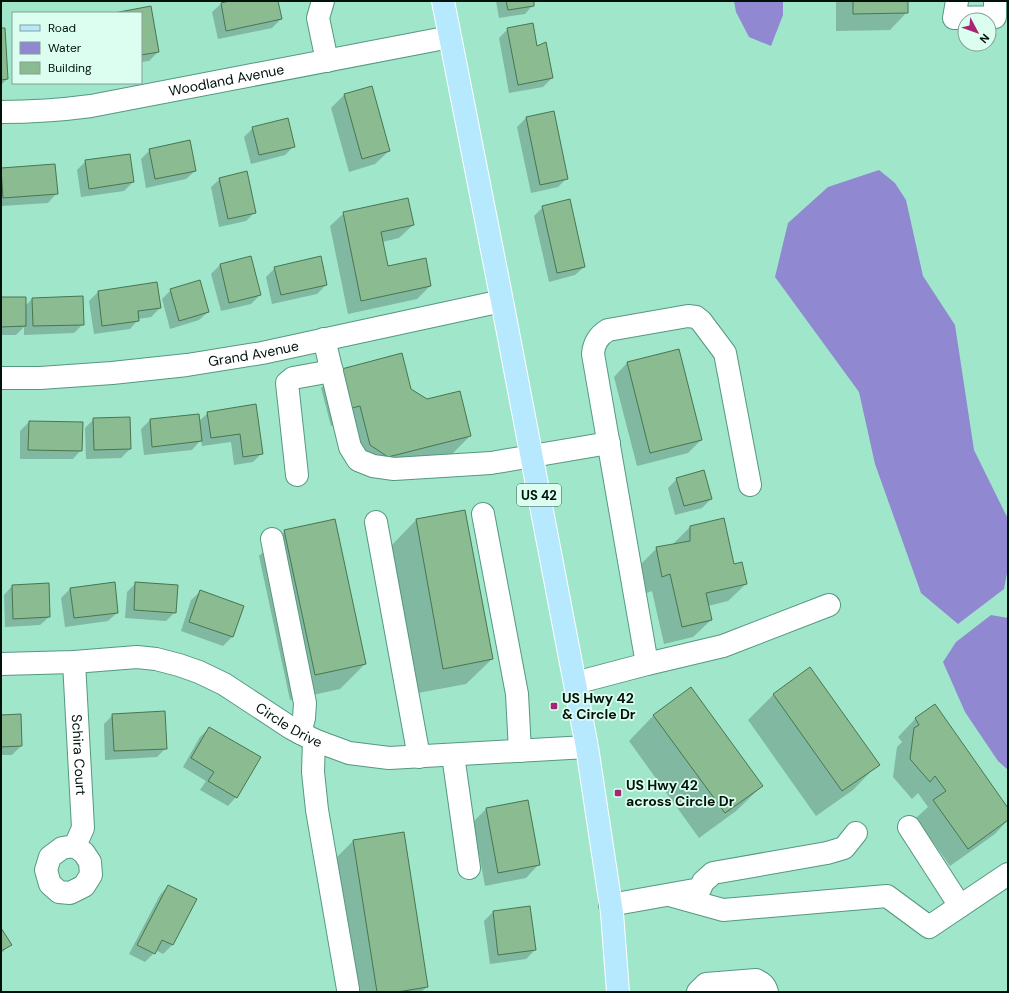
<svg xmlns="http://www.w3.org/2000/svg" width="1009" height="993" font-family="'DM Sans',sans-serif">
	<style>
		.water { fill: #9188d2 }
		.shadow { fill: #0003 }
		.building { fill: #8abb91; stroke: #487650 }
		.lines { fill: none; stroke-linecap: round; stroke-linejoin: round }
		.minor-casing { stroke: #549880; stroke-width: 24 }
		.major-casing { stroke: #fff; stroke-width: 24 }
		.minor { stroke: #fff; stroke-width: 22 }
		.major { stroke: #b6e8fe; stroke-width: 22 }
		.poi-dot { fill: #a72573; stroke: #dcfef1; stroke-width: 1.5 }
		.labels { text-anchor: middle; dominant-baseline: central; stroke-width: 3.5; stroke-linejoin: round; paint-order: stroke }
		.shield { fill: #dcfef1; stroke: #42594f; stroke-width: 1 }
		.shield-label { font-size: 13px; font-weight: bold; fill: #00120a }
		.street-label { font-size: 14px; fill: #00120a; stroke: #dcfef1 }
		.poi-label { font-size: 14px; font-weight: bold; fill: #00120a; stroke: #dcfef1; text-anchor: start }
	</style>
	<rect width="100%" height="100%" fill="#a0e6cb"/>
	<g class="water">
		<polygon points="734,1 783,1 783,15 771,46 749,37 736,12"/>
		<polygon points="879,170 895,183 906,200 923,276 955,325 974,450 1008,519 1008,568 1004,589 958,624 921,593 875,464 859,392 775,277 788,223 828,187"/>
		<polygon points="991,615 1008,618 1008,770 998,761 965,712 943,662 956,642"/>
	</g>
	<g class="shadow">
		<polygon points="234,1 277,1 281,19 272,28 218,39 212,12 221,4"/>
		<polygon points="496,1 533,1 533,5 525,14 499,18"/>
		<polygon points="836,1 907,1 907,12 890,30 836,31"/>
		<polygon points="151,8 158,52 149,61 141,62 141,13 119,13"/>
		<polygon points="1,29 7,79 1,85"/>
		<polygon points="508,29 552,78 543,87 509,93 499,38"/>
		<polygon points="344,95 389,151 375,164 349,172 331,108"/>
		<polygon points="526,118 567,178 558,187 531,193 517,127"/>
		<polygon points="253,128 294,146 285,155 251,164 244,137"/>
		<polygon points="150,150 195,171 186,179 146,188 141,159"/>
		<polygon points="86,161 133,182 124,191 81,197 77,170"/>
		<polygon points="1,169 56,194 48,203 1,206"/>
		<polygon points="220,179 255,212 246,221 219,227 211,187"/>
		<polygon points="543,207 584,267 575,275 549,282 534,216"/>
		<polygon points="344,213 413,225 399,238 382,242 387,267 430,286 417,299 348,314 330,226"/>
		<polygon points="251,257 260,295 251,304 221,311 211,274 220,265"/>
		<polygon points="275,268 326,285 317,294 272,304 266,277"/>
		<polygon points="156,284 160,308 151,317 138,319 138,320 130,329 94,334 89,301 98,292"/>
		<polygon points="171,290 208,312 199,320 170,329 162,299"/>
		<polygon points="1,298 25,306 32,299 83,324 74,333 24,335 24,327 16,335 1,335"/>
		<polygon points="627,363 701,440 688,453 637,466 614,377"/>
		<polygon points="339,370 411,390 470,436 452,454 370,474 342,423 331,426 321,388"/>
		<polygon points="255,406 262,453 253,462 234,465 231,442 202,446 201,440 192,450 144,455 141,429 150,420 199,421 208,413"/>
		<polygon points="94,419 130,449 121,458 86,459 85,428"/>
		<polygon points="29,422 81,450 73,459 20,459 20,431"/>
		<polygon points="677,479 711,499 702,508 675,515 668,488"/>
		<polygon points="464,511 492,659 466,684 418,693 391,546 416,520"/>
		<polygon points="690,527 733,565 746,584 728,601 708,606 711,620 693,637 664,644 652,591 644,594 639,566 657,548 672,545"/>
		<polygon points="285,531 365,664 340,689 290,700 259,556"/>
		<polygon points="114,583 117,613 108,621 65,627 61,598 70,589"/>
		<polygon points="136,583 175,612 166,621 125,618 127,592"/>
		<polygon points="12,586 49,617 40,625 5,627 4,595"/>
		<polygon points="200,592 243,606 232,637 223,646 181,631 191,600"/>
		<polygon points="810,669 878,764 853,790 816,816 748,720 773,695"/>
		<polygon points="934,706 1008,810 1008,820 995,834 950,866 916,818 928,807 918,793 912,799 893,777 897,747 902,742 898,737 915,719"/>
		<polygon points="113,715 166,748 157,757 105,760 104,724"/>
		<polygon points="654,715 762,786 736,811 699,838 629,741"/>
		<polygon points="1,716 21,746 12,755 1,755"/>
		<polygon points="209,728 236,797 228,806 200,790 206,781 183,767 200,737"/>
		<polygon points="486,809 539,864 526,878 485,886 473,822"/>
		<polygon points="353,841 427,987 421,992 357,992 336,858"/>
		<polygon points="168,886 196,900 172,945 163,954 156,950 154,953 145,962 129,954 160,895"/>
		<polygon points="529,907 535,950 526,959 490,964 484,921 493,912"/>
		<polygon points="1,930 10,944 1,954"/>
	</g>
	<g class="building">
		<polygon points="229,1 278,1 282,19 226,31 221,3"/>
		<polygon points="506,1 534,1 534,6 508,10"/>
		<polygon points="853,1 908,1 908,13 853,14"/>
		<polygon points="151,6 159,52 141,55 141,13 114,13"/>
		<polygon points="533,23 537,46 546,42 553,78 518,85 507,28"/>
		<polygon points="1,28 5,28 8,79 1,80"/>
		<polygon points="372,86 390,151 362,159 344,94"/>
		<polygon points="554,111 568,179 540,185 526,117"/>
		<polygon points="288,118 295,147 259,155 252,127"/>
		<polygon points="190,140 196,171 155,179 149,149"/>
		<polygon points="130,154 134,182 89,189 85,160"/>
		<polygon points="55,164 58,194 3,198 1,168"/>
		<polygon points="247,171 256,213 228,219 219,178"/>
		<polygon points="408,198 414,225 381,232 388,266 426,258 431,286 361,301 343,212"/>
		<polygon points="570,199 585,267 557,273 542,206"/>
		<polygon points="251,256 261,295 229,303 220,264"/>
		<polygon points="321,256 327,285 281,295 274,267"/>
		<polygon points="200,280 209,312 179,321 170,289"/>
		<polygon points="157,282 161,308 138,311 139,321 102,326 98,291"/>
		<polygon points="83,296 84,325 33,326 32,298"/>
		<polygon points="1,297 26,297 26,326 1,327"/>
		<polygon points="679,349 702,440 650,453 627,362"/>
		<polygon points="402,353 411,389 427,399 460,391 471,436 388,457 370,445 360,406 348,409 338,370"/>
		<polygon points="256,404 263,454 243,457 240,434 211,438 207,412"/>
		<polygon points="199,414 202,441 152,447 150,419"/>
		<polygon points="130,417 131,449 94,450 93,418"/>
		<polygon points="29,421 83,422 82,451 28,450"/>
		<polygon points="704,470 712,499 684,506 676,478"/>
		<polygon points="465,510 493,659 443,669 416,519"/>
		<polygon points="724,518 734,564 742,562 747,584 706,593 712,620 682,627 670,574 662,577 656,547 690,541 690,526"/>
		<polygon points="335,519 366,664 315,675 284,530"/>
		<polygon points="115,582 118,613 74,618 70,588"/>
		<polygon points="135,582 178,585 176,613 134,610"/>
		<polygon points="49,583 50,617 13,619 12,585"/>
		<polygon points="200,590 244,606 233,637 189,622"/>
		<polygon points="810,667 880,765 842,791 773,694"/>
		<polygon points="691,687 763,786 725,813 653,715"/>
		<polygon points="935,704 1008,808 1008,820 968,849 933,800 946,791 935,776 930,782 910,759 914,728 919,725 915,718"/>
		<polygon points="165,711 167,749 114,751 112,714"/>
		<polygon points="21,714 22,746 1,747 1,715"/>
		<polygon points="209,727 261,757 237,798 208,781 214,772 191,758"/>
		<polygon points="528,800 540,865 498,873 486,808"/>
		<polygon points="404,832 428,987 397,992 377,992 353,840"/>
		<polygon points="168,885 197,899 173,945 162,940 155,954 137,945"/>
		<polygon points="530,906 536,950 498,955 493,911"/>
		<polygon points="1,928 12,945 1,951"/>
	</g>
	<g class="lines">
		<defs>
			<g id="minor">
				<polyline points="323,1 318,18 327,61"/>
				<polyline points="957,1 954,18 995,17 995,1"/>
				<path id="s1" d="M 1,112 C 31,112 61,110 91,106 L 450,37"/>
				<polyline points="324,339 350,447 358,460 373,466 394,469 491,463 609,443"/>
				<path id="s2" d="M 1,378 L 40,378 L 112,373 L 187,365 L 262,353 L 502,301"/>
				<polyline points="297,475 287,383 293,378 332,371"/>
				<polyline points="483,514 517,694 520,751"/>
				<polyline points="376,522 419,757"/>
				<polyline points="272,539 305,703 304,718 300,733"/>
				<path id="s3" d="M 74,662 L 83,828 L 75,846 L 62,848 L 50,857 L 46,870 L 50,884 L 59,892 L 70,893 L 84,886 L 91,875 L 90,862 L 84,853 L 75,846"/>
				<path id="s4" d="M 1,664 L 74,662 L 137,657 L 156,659 L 179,665 L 199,672 L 224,684 L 291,728 L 314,740 L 349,753 L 389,758 L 587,747"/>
				<polyline points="647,664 723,646 829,605"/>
				<path d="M 575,683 L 647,664 L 593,354 C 594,343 598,336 608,330 L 688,316 L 696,317 L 701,321 L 725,353 L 750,485"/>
				<polyline points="314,740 313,772 317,810 348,989"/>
				<polyline points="453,755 469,868"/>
				<polyline points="909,827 960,906"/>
				<polyline points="669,895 723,910 887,896 929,927 1008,874"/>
				<polyline points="610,905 700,889 703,882 713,873 827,853 844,848 856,833"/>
				<path d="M 698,992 L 706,984 L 756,980 C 762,983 765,985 767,992"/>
			</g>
			<polyline id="major" points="443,1 502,301 587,747 612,913 618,992"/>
		</defs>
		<use href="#minor" class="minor-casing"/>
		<use href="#major" class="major-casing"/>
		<use href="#minor" class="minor"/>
		<use href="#major" class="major"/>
	</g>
	<g class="poi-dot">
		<rect x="550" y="702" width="8" height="8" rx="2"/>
		<rect x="614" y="789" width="8" height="8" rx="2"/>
	</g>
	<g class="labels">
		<rect class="shield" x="517" y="484" width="44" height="22" rx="3"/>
		<g class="shield-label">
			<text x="539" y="495">US 42</text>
		</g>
		<g class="street-label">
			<text stroke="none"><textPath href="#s1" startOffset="228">Woodland Avenue</textPath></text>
			<text stroke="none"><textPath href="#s2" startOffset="254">Grand Avenue</textPath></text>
			<text stroke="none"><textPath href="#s4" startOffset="305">Circle Drive</textPath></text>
			<text stroke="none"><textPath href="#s3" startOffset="93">Schira Court</textPath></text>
		</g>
		<g class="poi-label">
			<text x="562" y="698">US Hwy 42<tspan x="562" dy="16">&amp; Circle Dr</tspan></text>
			<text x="626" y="785">US Hwy 42<tspan x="626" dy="16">across Circle Dr</tspan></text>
		</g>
	</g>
	<rect width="1009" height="993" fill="none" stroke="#00120a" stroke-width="4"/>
	<rect x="12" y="12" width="130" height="72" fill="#dcfef1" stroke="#84a095"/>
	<rect x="20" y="25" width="20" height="6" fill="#b6e8fe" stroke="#84a095"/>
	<text x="48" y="32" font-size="12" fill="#00120a">Road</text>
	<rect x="20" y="42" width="20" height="12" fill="#9188d2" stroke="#84a095"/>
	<text x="48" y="52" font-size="12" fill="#00120a">Water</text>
	<rect x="20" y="62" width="20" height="12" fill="#8abb91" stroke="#84a095"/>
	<text x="48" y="72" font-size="12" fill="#00120a">Building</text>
	<g transform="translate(977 32) rotate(131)"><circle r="19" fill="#dcfef1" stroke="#84a095"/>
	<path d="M0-3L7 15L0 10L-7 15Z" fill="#a72573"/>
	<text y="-6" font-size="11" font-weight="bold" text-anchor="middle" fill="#00120a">N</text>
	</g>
</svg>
